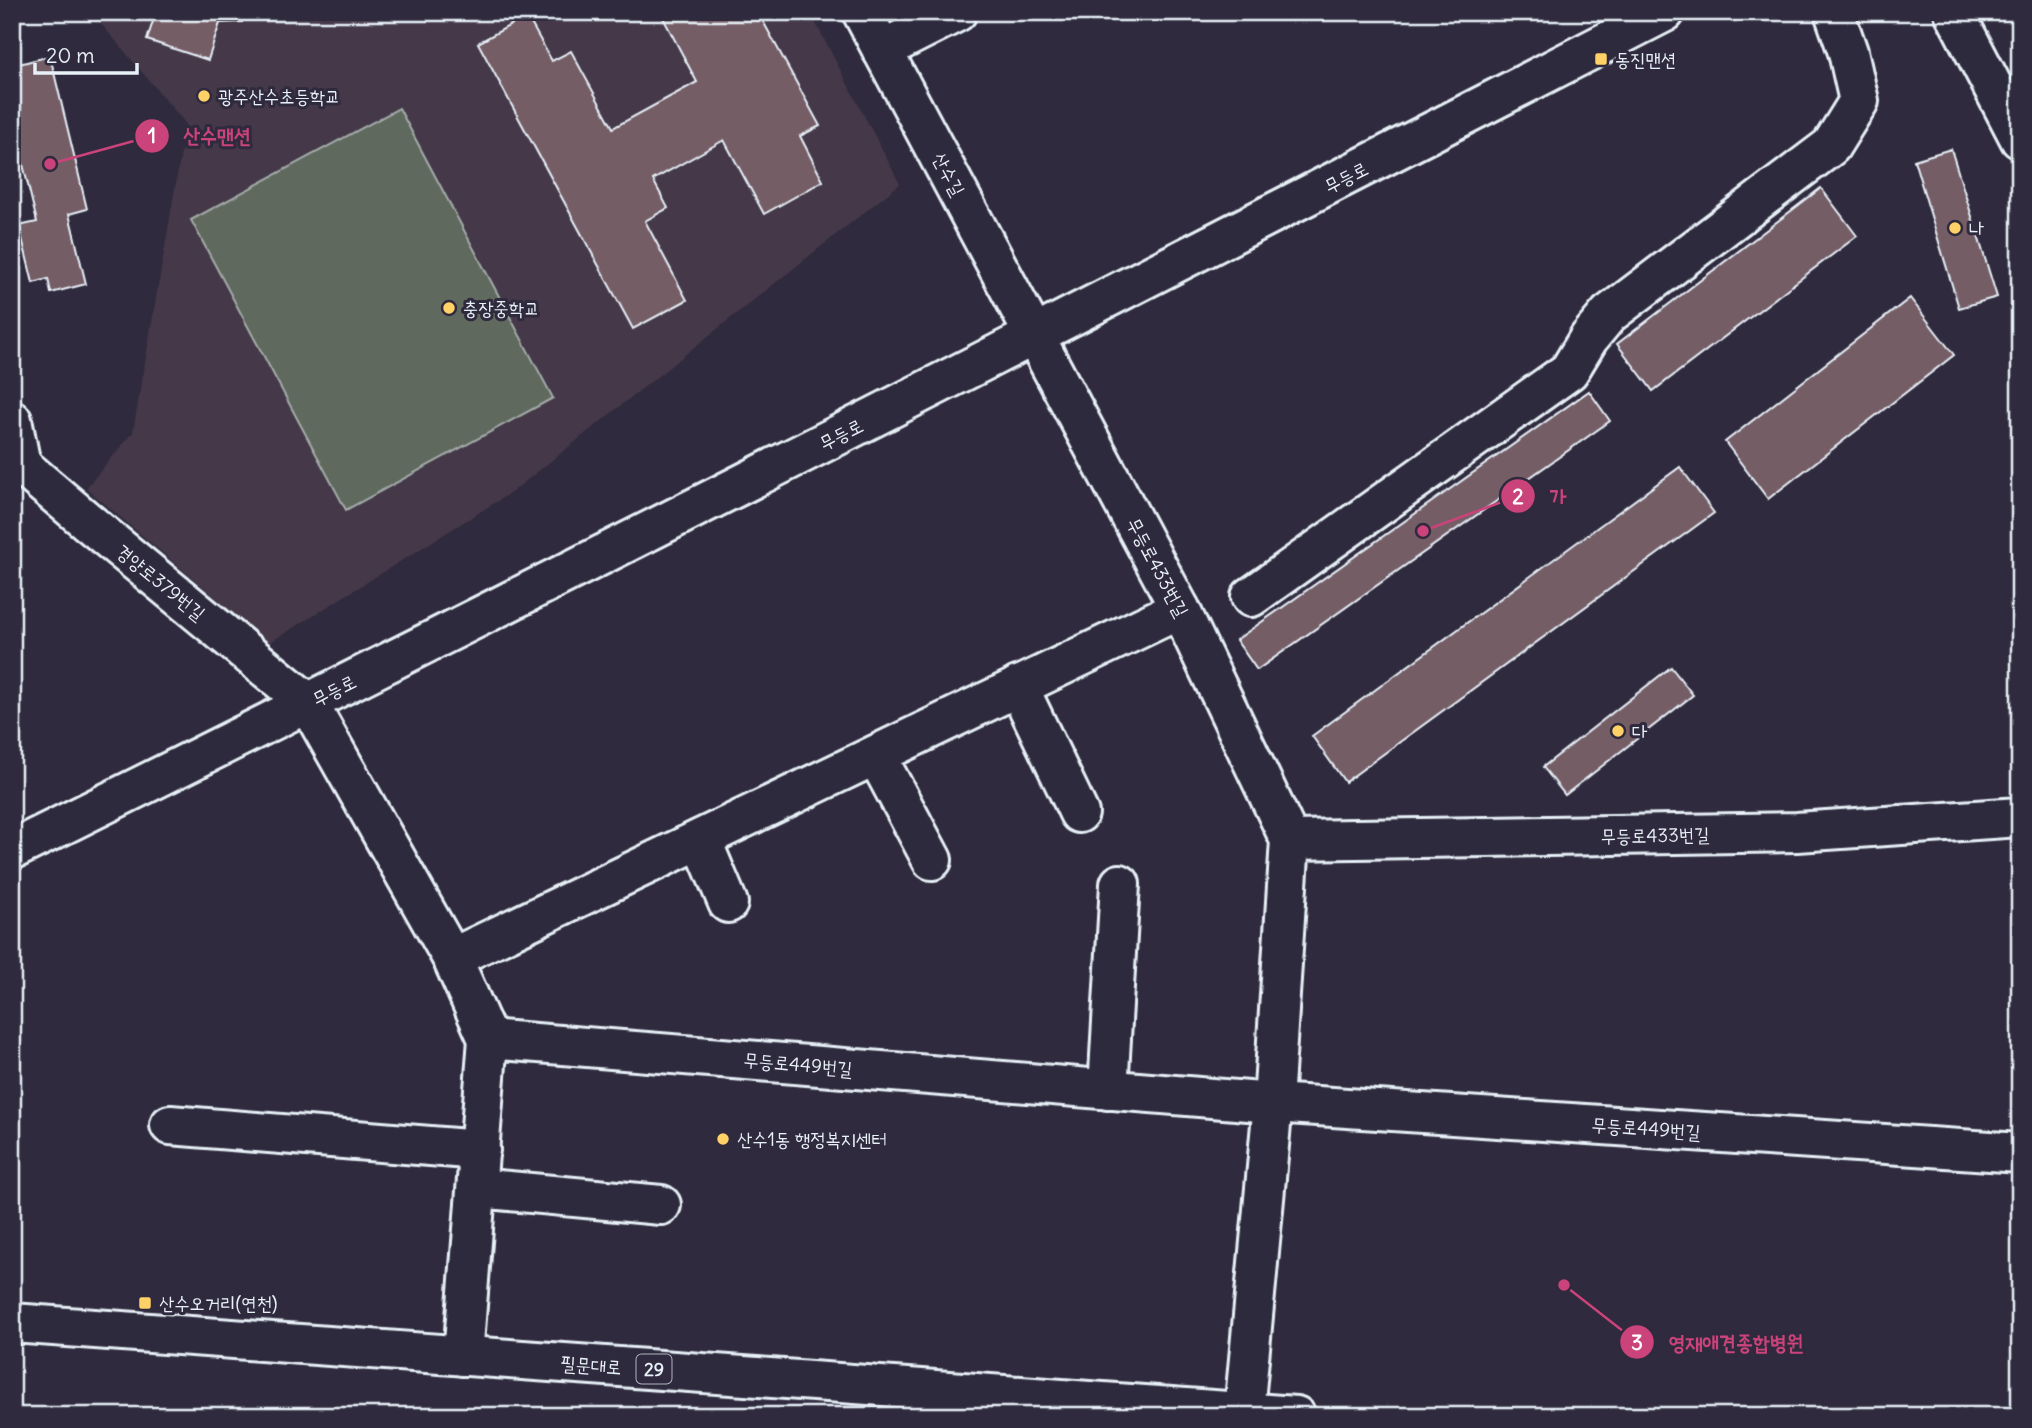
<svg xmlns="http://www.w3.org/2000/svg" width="2032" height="1428" font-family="Delius,'Poor Story',sans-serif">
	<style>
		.built { fill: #443949 }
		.green { fill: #60695d; stroke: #a4adaa; stroke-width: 2 }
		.building { fill: #755d66; stroke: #e8f1f8; stroke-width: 2 }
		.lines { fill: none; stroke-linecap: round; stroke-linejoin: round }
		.minor-casing { stroke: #e8f1f8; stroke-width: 44 }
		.major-casing { stroke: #e8f1f8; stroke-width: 44 }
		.minor { stroke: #2f2a3d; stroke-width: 38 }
		.major { stroke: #2f2a3d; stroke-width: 38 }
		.poi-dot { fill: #ffd166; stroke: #2f2a3d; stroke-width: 2.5 }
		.labels { text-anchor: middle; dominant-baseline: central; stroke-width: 6; stroke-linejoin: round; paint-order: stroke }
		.shield { fill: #2f2a3d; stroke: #b0b5c0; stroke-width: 2 }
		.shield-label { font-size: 18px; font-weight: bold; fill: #e8f1f8 }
		.poi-label { font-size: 19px; fill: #e8f1f8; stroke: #2f2a3d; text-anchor: start }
		.street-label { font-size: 19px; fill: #e8f1f8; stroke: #2f2a3d }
		.leader { fill: none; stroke: #ca437a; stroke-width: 2.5 }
		.callout-dot { fill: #ca437a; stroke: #2f2a3d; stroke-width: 2.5 }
		.mark-label { font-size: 21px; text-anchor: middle; font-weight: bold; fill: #fff }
		.callout-label { font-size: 21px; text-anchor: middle; font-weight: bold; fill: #ca437a; stroke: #2f2a3d; stroke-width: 6; stroke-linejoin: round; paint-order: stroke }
	</style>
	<rect width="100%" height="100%" fill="#2f2a3d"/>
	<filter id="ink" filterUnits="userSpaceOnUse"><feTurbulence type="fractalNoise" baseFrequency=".0143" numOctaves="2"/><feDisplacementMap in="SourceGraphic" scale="14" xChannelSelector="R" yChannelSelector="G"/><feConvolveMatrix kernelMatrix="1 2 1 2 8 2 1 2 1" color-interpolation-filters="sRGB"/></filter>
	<g filter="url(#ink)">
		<polygon class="built" points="91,12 810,12 900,184 512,492 269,643 86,488 133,432 186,124"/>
		<polygon class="green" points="399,108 553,398 346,510 191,220"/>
		<g class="building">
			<polygon points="156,12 245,12 242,22 220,23 208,60 147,40"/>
			<polygon points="660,12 758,12 820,126 800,136 823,181 764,214 724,140 653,180 668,208 645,221 687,300 633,329 478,43 527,16 552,61 571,51 613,128 697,82"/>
			<polygon points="12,37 19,64 50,56 87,209 69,214 86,284 51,293 48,279 33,283 19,226 37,222 12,119"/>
			<polygon points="1951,149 1997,297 1959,308 1914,160"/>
			<polygon points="1821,188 1857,236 1653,391 1617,344"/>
			<polygon points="1910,298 1954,355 1768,499 1725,442"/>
			<polygon points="1589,391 1610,421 1257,670 1236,640"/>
			<polygon points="1680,467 1714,513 1345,782 1312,736"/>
			<polygon points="1671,667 1693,695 1565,795 1543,767"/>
		</g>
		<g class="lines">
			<defs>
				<g id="minor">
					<polyline points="862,12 1180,609 1290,840 1273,1103 1244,1412"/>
					<polyline points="1954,12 2020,139"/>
					<polyline points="882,50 957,12"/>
					<polyline points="12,420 21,465"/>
					<polyline points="21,465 88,522 308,703 452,958 488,1039 463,1356"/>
					<polyline points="1251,597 1569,371 1589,338 1609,314 1831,146 1859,101 1848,52 1834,12"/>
					<polyline points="1018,686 1079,813"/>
					<polyline points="876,755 932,860"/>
					<polyline points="701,839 728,903"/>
					<polyline points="1290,840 1797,832 2020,817"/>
					<path d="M 12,850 C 566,576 1116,294 1665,12"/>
					<polyline points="452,958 1180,609"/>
					<polyline points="488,1039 1273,1103 2020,1153"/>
					<polyline points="1108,1090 1120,884"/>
					<polyline points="170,1125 480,1150"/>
					<polyline points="477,1188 661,1205"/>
				</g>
				<polyline id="major" points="12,1323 1296,1416"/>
			</defs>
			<use href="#minor" class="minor-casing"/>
			<use href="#major" class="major-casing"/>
			<use href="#minor" class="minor"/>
			<use href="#major" class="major"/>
		</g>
	</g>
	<g class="poi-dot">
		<rect x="1594" y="52" width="14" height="14" rx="3.5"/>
		<circle cx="204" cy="96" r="7"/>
		<circle cx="1955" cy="228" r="7"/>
		<circle cx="449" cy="308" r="7"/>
		<circle cx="1618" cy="731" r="7"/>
		<circle cx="723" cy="1139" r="7"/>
		<rect x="138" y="1296" width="14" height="14" rx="3.5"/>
	</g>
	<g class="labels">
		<rect class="shield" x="636.5" y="1354.5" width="35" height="29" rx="5"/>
		<g class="shield-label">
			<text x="654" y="1369">29</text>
		</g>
		<g class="poi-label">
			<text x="1615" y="59">동진맨션</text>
			<text x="218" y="96">광주산수초등학교</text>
			<text x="1969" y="228">나</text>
			<text x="463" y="308">충장중학교</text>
			<text x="1632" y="731">다</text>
			<text x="737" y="1139">산수1동 행정복지센터</text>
			<text x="159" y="1303">산수오거리(연천)</text>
		</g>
		<g class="street-label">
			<text transform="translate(949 174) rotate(62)">산수길</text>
			<text transform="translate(1346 177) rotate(-27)">무등로</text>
			<text transform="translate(841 434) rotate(-27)">무등로</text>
			<text transform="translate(1158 567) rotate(62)">무등로433번길</text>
			<text transform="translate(161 582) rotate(39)">경양로379번길</text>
			<text transform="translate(334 690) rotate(-27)">무등로</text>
			<text transform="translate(1655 835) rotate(-1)">무등로433번길</text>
			<text transform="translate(798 1064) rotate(5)">무등로449번길</text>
			<text transform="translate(1646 1128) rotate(4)">무등로449번길</text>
			<text transform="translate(591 1365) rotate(4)">필문대로</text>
		</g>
	</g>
	<path class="leader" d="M50 164L152 136M1423 531L1518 496M1564 1285L1637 1342"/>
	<g class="callout-dot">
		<circle cx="50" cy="164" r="7"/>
		<circle cx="1423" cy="531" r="7"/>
		<circle cx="1564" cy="1285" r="7"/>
		<circle cx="152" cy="136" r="18"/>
		<circle cx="1518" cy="496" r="18"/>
		<circle cx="1637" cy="1342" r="18"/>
	</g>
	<g class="mark-label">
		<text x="152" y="143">1</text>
		<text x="1518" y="504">2</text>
		<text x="1637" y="1350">3</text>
	</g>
	<g class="callout-label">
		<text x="217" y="143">산수맨션</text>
		<text x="1558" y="504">가</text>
		<text x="1736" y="1350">영재애견종합병원</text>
	</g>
	<rect width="2032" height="1428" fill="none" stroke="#2f2a3d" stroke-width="42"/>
	<rect x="21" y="21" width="1990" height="1386" fill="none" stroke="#e8f1f8" stroke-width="2.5" filter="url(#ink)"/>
	<path d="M35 63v10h102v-10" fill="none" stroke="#e8f1f8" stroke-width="3.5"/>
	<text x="46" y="63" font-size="21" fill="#e8f1f8" stroke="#2f2a3d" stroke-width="5" paint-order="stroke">20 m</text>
</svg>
